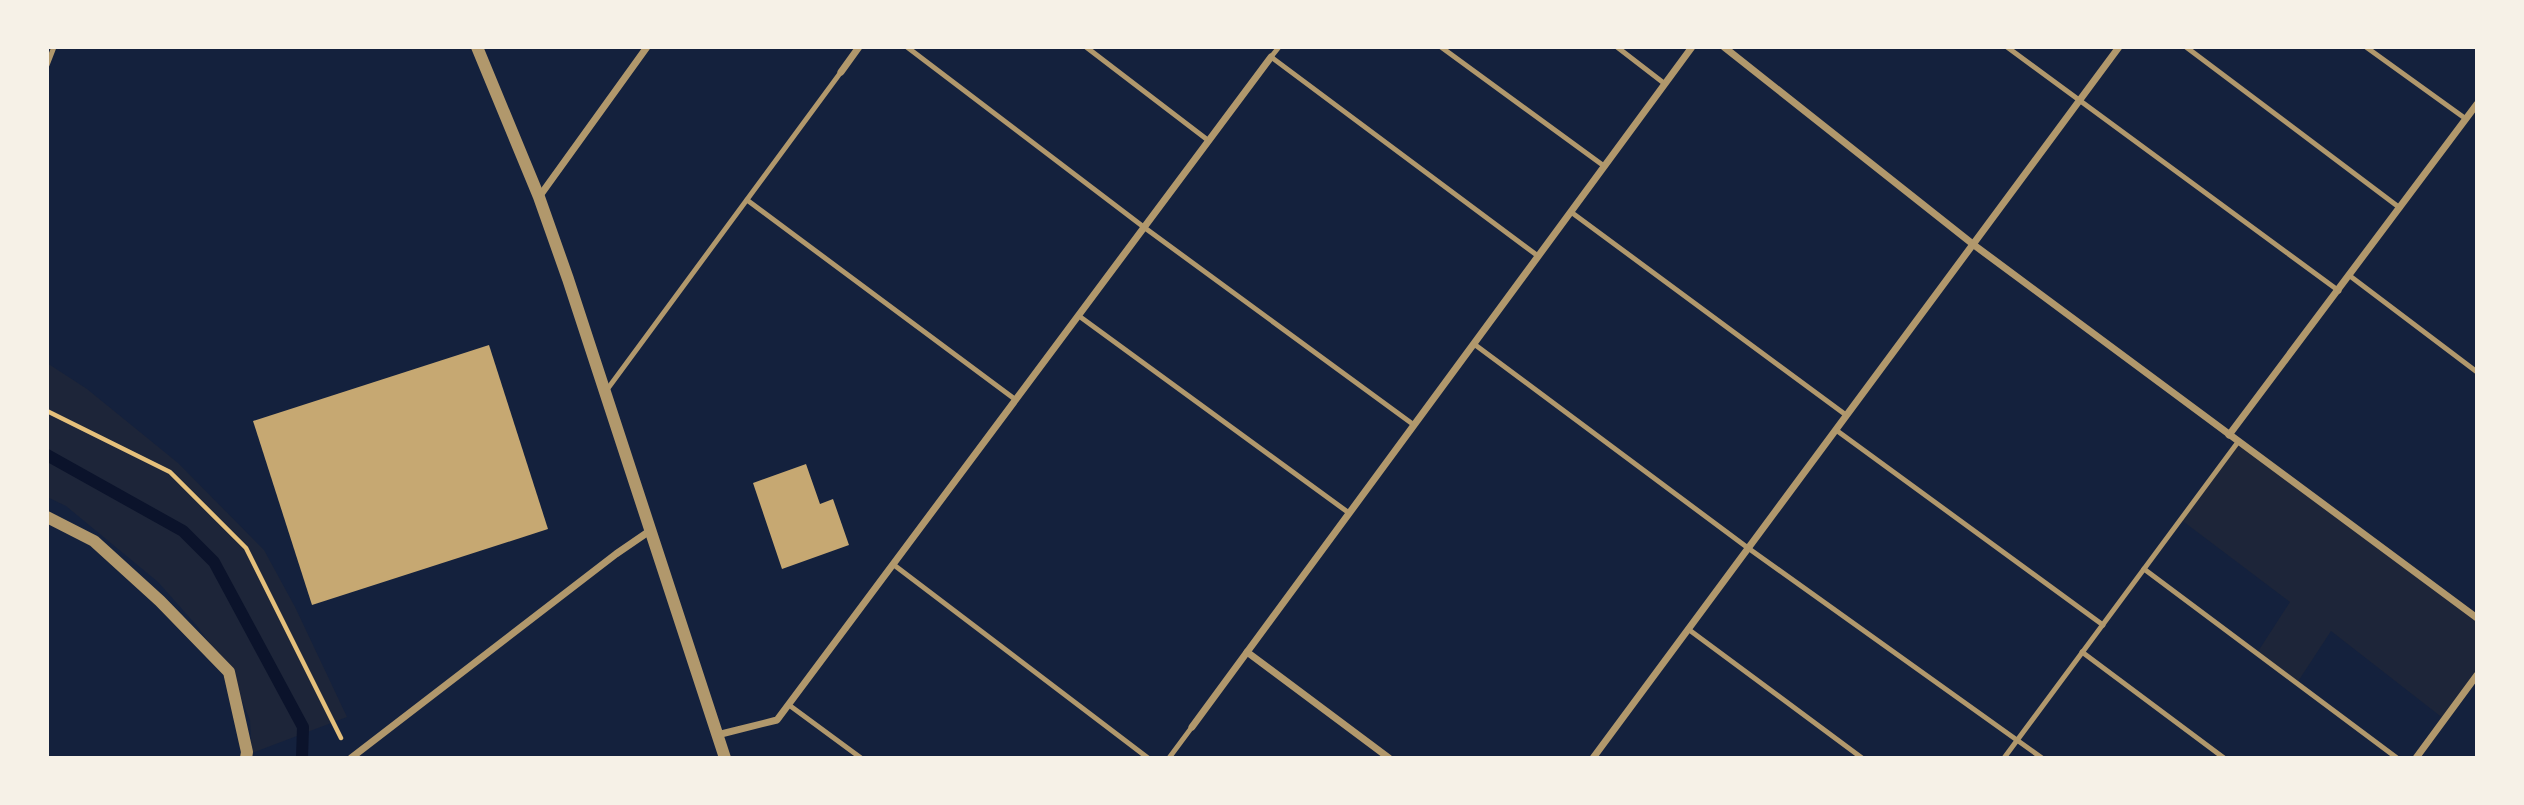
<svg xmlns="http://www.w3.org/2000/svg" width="2524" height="805" font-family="'Archivo Narrow',sans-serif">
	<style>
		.green { fill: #1d2539 }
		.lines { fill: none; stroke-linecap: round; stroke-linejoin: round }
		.stream { stroke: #0b132b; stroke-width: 12 }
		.building { fill: #c6a872 }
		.path { stroke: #e5c07b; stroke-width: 4.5 }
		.service { stroke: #b1986c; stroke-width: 5 }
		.minor { stroke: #b1986c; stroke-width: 7 }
		.tertiary { stroke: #b1986c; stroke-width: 12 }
	</style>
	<rect width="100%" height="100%" fill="#14213d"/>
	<g class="green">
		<polygon points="47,363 87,389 178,463 264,550 295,607 347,717 252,753 250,720 230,672 197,626 158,582 66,506 47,497"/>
		<polygon points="2238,442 2477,618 2477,675 2444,719 2331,631 2297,683 2257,653 2290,602 2180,519"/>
	</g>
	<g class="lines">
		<polyline class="stream" points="47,455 183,531 214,562 303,727 302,758"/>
	</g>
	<g class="building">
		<polygon points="489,345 548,529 312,605 253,421"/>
		<polygon points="806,464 820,504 833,499 849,545 782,569 753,483"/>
	</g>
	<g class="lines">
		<polyline class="path" points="47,411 170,472 246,548 341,738"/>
		<g class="service">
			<polyline points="907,47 1145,228 1414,425"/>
			<polyline points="1086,47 1209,141"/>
			<polyline points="1279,47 1271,57 1538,256"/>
			<polyline points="1441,47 1604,166"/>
			<polyline points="1617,47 1665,84"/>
			<polyline points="2007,47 2339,291"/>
			<polyline points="2186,47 2400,208"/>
			<polyline points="2366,47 2466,119"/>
			<polyline points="47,65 54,47"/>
			<polyline points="747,200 1016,400"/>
			<polyline points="1571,212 1846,415"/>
			<polyline points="2350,276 2477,372"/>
			<polyline points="1079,316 1349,513"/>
			<polyline points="1474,344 1748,548 2042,758"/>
			<polyline points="606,391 841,72"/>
			<polyline points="1836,430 2103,625"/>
			<polyline points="894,565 1148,758"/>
			<polyline points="2144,569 2397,758"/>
			<polyline points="1688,629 1862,758"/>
			<polyline points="2082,652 2224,758"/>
			<polyline points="789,705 861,758"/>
			<polyline points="1169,758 1192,727"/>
			<polyline points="2004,758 2238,442"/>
		</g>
		<g class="minor">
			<polyline points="1724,47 1974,245 2477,618"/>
			<polyline points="841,72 859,47"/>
			<polyline points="539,197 647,47"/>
			<polyline points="2229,435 2477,104"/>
			<polyline points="1247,652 1389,758"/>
			<polyline points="1192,727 1692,47"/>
			<polyline points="717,735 777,720 1271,57"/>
			<polyline points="351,758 616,554 651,530"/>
			<polyline points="1593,758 2119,47"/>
			<polyline points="2416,758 2477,675"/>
		</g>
		<g class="tertiary">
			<polyline points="477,47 539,197 568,279 725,758"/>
			<polyline points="47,517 94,541 160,601 229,672 247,752 246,758"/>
		</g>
	</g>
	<rect width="2524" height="805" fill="none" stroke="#f6f1e7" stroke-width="98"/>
</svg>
